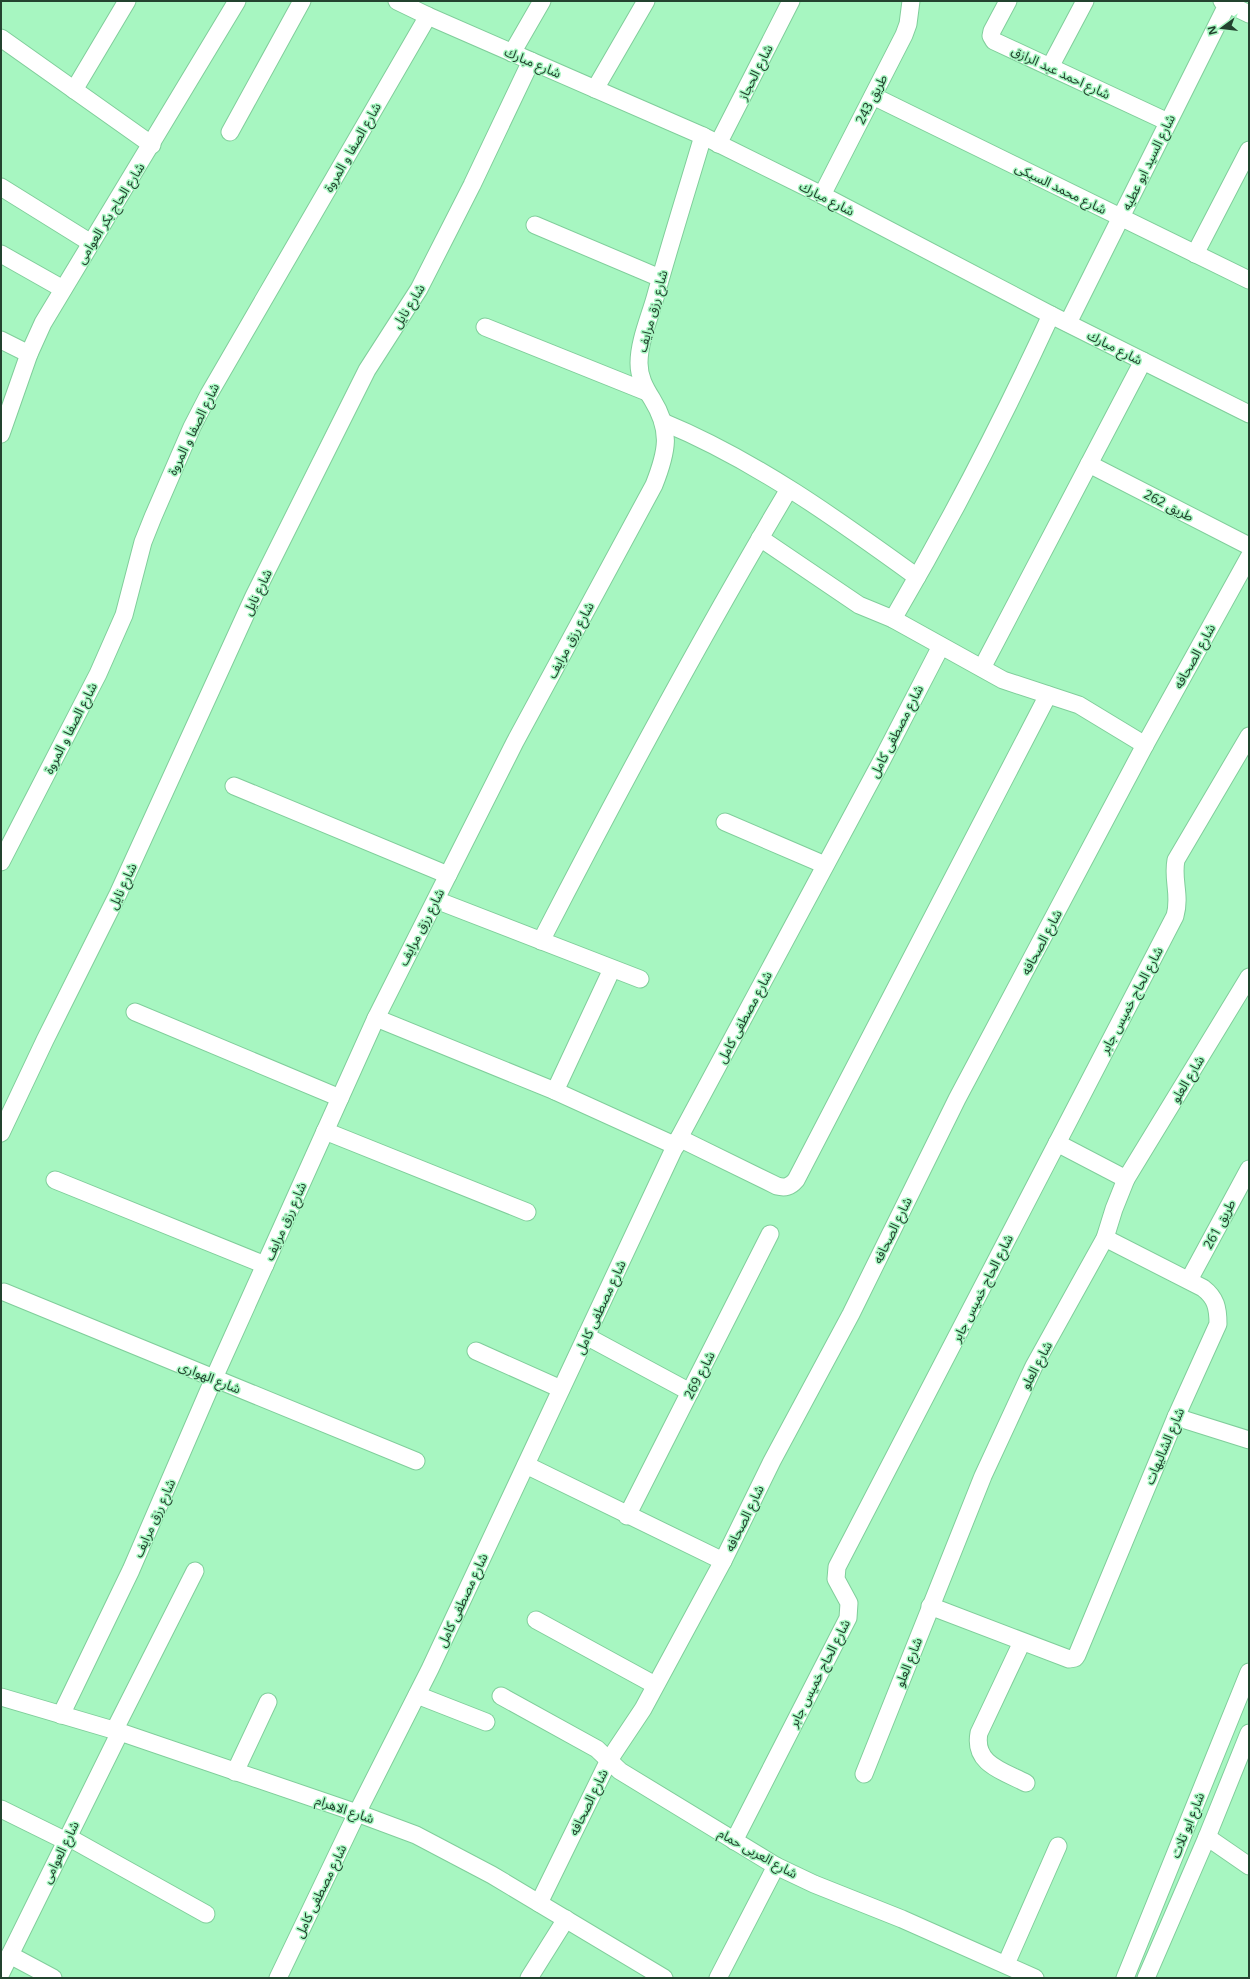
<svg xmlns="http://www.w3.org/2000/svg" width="1250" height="1979" font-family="'Noto Sans','Noto Sans Arabic',sans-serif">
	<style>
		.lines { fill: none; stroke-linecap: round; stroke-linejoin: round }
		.street-casing { stroke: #80ce9b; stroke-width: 19 }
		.street { stroke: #fff; stroke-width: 17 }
		.labels { text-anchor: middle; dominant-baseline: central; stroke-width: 3; stroke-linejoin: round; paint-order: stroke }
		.street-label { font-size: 13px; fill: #23432f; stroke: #a7f6c1 }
	</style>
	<rect width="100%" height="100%" fill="#a7f6c1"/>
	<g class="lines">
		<defs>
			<g id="street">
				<polyline points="397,1 428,16 703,136 822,195 1051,315 1249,414"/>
				<polyline points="1008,1 992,31 991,36 994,41 1168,122"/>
				<polyline points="1222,1 1249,14"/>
				<polyline points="1,38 152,145"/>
				<polyline points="512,53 542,1"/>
				<polyline points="1050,67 1085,1"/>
				<polyline points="595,89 646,1"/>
				<polyline points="74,90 127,1"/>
				<polyline points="873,96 1249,280"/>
				<polyline points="230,132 302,1"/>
				<polyline points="718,144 791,1"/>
				<polyline points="1,187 91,243"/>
				<polyline points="822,195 904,35 908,24 911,1"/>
				<polyline points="535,225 660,278"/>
				<polyline points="1,254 63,289"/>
				<polyline points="1195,254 1249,150"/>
				<polyline points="1068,323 1229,1"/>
				<polyline points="485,327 647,392"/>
				<polyline points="1,340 29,354"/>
				<path d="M 663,422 C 755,460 837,519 917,577"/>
				<polyline points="1,434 29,354 43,323 237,1"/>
				<polyline points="1089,464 1249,546"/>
				<polyline points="760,538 859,605 893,619 1003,680 1079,705 1145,745"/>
				<path d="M 893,619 C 951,520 1003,419 1051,315"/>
				<polyline points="982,668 1143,361"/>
				<polyline points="234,786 448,875"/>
				<polyline points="725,822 825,865"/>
				<polyline points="1,862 98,674 124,615 143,542 153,517 192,427 209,394 428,16"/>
				<polyline points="436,900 640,979"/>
				<path d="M 541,941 C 620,788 701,637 789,489"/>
				<polyline points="135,1012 340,1098"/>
				<polyline points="376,1018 555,1091 676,1146"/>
				<polyline points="555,1091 612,969"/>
				<polyline points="325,1131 527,1212"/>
				<polyline points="1,1133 45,1040 118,894 254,596 367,370 419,289 472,185 531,61"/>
				<path d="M 679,1138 L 777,1186 C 785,1188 790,1187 796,1180 L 1048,695"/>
				<polyline points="1057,1143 1126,1179"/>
				<polyline points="55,1180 265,1265"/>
				<polyline points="1189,1280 1249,1169"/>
				<polyline points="4,1292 416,1461"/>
				<polyline points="586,1336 690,1392"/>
				<polyline points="476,1351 561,1389"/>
				<polyline points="1176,1417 1249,1440"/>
				<polyline points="526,1465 723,1561"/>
				<polyline points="627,1516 770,1234"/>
				<path d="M 930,1606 L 1069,1659 L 1075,1658 L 1077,1655 L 1176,1417 L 1218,1324 C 1218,1308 1216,1298 1203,1288 L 1105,1238"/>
				<polyline points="536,1620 655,1685"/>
				<path d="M 1022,1642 L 979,1733 C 973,1764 1003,1771 1026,1783"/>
				<polyline points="417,1695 486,1722"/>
				<polyline points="501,1696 597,1749 620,1771 776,1866 814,1884 902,1919 1035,1978"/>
				<polyline points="1,1697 120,1732 357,1813 416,1835 492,1875 664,1978"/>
				<path d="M 61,1715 L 131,1570 L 214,1378 L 376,1018 L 515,742 L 654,485 C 667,452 672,431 652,399 C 645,388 639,377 639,363 C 639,342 649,319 655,298 C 670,244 687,190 703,136"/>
				<polyline points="114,1731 195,1571"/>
				<polyline points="235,1772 268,1702"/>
				<polyline points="864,1774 983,1476 1034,1366 1105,1238 1114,1209 1126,1179 1249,977"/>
				<polyline points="1,1809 66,1841"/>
				<polyline points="68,1837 206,1914"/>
				<polyline points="1207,1837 1249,1866"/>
				<path d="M 734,1841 L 848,1618 L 849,1603 L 836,1579 L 837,1567 L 1175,916 C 1181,895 1172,880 1176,860 L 1249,736"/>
				<polyline points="539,1903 609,1760 643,1709 723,1561 772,1461 851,1314 957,1099 1145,745 1249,557"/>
				<polyline points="10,1955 53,1978"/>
				<polyline points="1006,1964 1058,1846"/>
				<polyline points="1,1973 120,1732"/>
				<polyline points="278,1978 357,1813 430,1669 679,1138 882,760 941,646"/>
				<polyline points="529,1978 566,1919"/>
				<polyline points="718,1978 776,1866"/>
				<polyline points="1125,1978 1249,1672"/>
				<polyline points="1146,1978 1207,1837 1249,1733"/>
			</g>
		</defs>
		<use href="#street" class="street-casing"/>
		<use href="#street" class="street"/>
	</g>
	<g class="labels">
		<g class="street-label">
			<text transform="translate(533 62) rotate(23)">شارع مبارك</text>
			<text transform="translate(755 72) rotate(-63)">شارع الحجاز</text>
			<text transform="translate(1061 72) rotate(25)">شارع احمد عبد الرازق</text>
			<text transform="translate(871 99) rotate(-63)">طريق 243</text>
			<text transform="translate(352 147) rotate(-60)">شارع الصفا و المروة</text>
			<text transform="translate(1148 162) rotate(-64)">شارع السيد ابو عطيه</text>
			<text transform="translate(1061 188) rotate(26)">شارع محمد السبكى</text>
			<text transform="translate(827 198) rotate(27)">شارع مبارك</text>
			<text transform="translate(110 213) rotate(-58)">شارع الحاج بكر العوامى</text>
			<text transform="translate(408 306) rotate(-58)">شارع نايل</text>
			<text transform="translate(652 311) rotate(-75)">شارع رزق مرايف</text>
			<text transform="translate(1115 347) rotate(27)">شارع مبارك</text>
			<text transform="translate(193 429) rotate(-64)">شارع الصفا و المروة</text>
			<text transform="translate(1169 505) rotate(27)">طريق 262</text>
			<text transform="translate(257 592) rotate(-64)">شارع نايل</text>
			<text transform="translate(570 640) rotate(-62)">شارع رزق مرايف</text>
			<text transform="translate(1194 656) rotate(-61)">شارع الصحافه</text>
			<text transform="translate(70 728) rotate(-63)">شارع الصفا و المروة</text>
			<text transform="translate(896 731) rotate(-63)">شارع مصطفى كامل</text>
			<text transform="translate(122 886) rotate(-65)">شارع نايل</text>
			<text transform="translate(421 927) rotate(-63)">شارع رزق مرايف</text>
			<text transform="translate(1041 942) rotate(-62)">شارع الصحافه</text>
			<text transform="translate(1131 1000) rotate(-62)">شارع الحاج خميس جابر</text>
			<text transform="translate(744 1017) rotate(-62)">شارع مصطفى كامل</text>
			<text transform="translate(1187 1079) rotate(-59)">شارع العلو</text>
			<text transform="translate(285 1221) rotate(-66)">شارع رزق مرايف</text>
			<text transform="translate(1219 1224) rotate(-62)">طريق 261</text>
			<text transform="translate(892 1230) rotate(-64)">شارع الصحافه</text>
			<text transform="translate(982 1288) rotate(-63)">شارع الحاج خميس جابر</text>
			<text transform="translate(600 1307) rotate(-65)">شارع مصطفى كامل</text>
			<text transform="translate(1036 1365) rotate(-62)">شارع العلو</text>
			<text transform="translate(699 1375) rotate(-63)">شارع 269</text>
			<text transform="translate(210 1377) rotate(22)">شارع الهوارى</text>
			<text transform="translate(1164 1446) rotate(-67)">شارع الشاليهات</text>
			<text transform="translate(154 1518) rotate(-66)">شارع رزق مرايف</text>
			<text transform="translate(744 1518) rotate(-64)">شارع الصحافه</text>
			<text transform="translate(462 1600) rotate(-65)">شارع مصطفى كامل</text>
			<text transform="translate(908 1662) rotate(-68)">شارع العلو</text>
			<text transform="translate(819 1673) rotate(-63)">شارع الحاج خميس جابر</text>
			<text transform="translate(588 1802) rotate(-64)">شارع الصحافه</text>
			<text transform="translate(345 1809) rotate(19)">شارع الاهرام</text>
			<text transform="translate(1187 1825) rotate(-68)">شارع ابو تلات</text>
			<text transform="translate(60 1852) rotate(-64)">شارع العوامى</text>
			<text transform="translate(758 1853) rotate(29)">شارع العربى حمام</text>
			<text transform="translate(320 1891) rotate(-64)">شارع مصطفى كامل</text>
		</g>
	</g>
	<rect width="1250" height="1979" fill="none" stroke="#23432f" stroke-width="4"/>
	<g transform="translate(1222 28) rotate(255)" stroke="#a7f6c1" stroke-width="3" paint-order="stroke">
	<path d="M0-3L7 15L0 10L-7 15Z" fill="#23432f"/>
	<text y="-6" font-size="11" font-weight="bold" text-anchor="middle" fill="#23432f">N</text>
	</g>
</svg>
